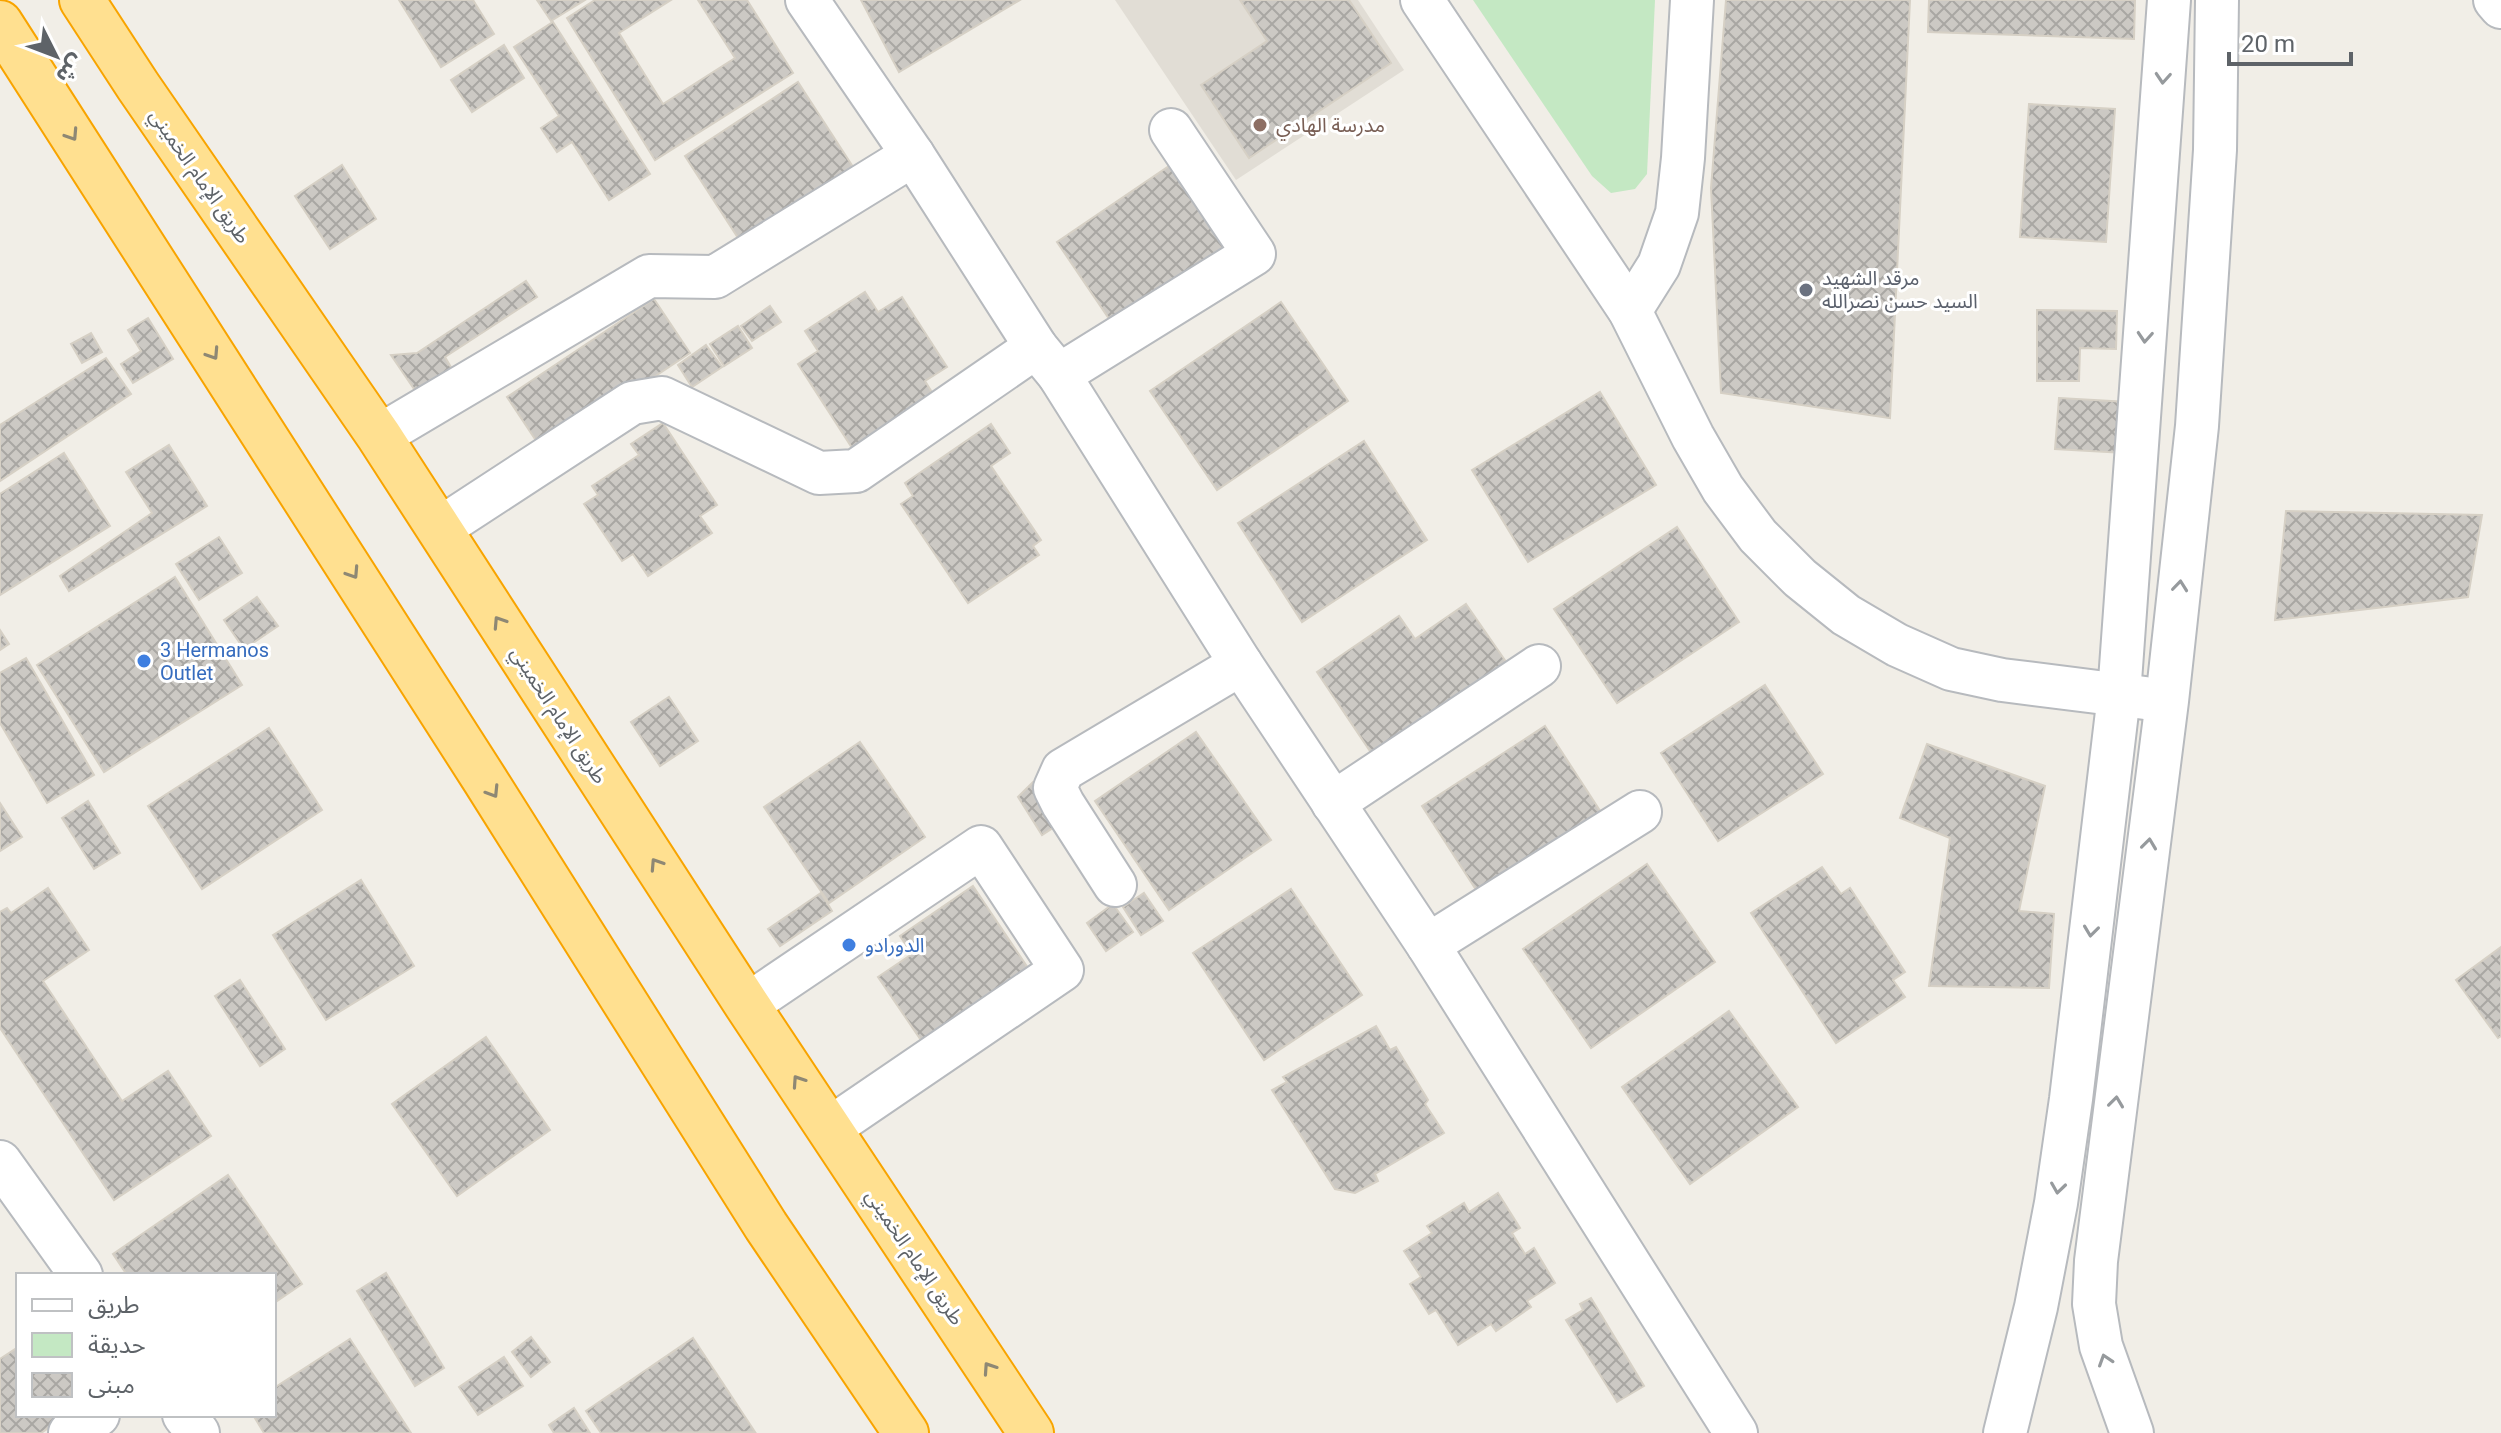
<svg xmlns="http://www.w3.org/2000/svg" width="2501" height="1433" font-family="Roboto,'Noto Sans Arabic',sans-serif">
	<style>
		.education { fill: #e1ddd5 }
		.park { fill: #c4e8c3 }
		.building { fill: url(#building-cross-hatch); stroke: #d6d0c5; stroke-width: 2 }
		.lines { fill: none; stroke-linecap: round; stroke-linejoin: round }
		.minor-casing { stroke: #b7babe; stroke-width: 46 }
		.highway-casing { stroke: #f8a400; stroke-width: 48 }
		.minor { stroke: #fff; stroke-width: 42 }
		.highway { stroke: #ffe090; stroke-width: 44 }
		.oneway { stroke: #969a9d }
		.oneway2 { stroke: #8e8874 }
		.education-dot { fill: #8d6e63; stroke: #fff; stroke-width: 3 }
		.worship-dot { fill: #6b7280; stroke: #fff; stroke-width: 3 }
		.shop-dot { fill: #3f7fe0; stroke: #fff; stroke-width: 3 }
		.labels { text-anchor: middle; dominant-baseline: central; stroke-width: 6; stroke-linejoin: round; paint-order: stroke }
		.education-label { font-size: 20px; fill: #785e54; stroke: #fff; text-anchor: start }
		.street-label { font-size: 20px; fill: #5e6368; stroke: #fff }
		.worship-label { font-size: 20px; fill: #5b616d; stroke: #fff; text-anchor: start }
		.shop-label { font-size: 20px; fill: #366cbe; stroke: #fff; text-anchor: start }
	</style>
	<defs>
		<pattern id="building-cross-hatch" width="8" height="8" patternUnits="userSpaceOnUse" patternTransform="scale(2)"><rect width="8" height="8" fill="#ccc9c4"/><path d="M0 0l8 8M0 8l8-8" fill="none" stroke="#a9a7a3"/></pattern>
	</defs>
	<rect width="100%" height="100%" fill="#f1eee7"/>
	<polygon class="education" points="1115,0 1358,0 1404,70 1236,180"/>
	<polygon class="park" points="1473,0 1655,0 1647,174 1635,189 1611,193 1592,176"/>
	<g class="building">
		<polygon points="399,0 473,0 494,34 441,67"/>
		<polygon points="537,0 585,0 551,21"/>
		<polygon points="595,0 671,0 619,33 663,104 735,58 698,0 747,0 793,73 655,160 567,18"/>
		<polygon points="861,0 1020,0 899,72"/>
		<polygon points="1240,0 1349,0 1391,63 1249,158 1201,85 1267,41"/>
		<polygon points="1726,0 1910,0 1890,418 1721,393 1711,188"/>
		<polygon points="1929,0 2135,0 2134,39 1928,32"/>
		<polygon points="553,22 650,174 609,200 572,142 557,152 541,128 559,116 514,47"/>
		<polygon points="504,45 524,78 472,112 451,80"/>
		<polygon points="798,82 855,170 742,244 685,156"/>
		<polygon points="2029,104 2115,109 2106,242 2020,237"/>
		<polygon points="1178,160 1239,249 1118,332 1057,242"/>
		<polygon points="342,165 376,219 330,249 295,196"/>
		<polygon points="526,281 537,297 445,357 452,369 416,392 391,355 417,353"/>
		<polygon points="865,292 878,312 902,297 947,367 925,381 938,402 856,454 798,364 818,351 805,331"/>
		<polygon points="654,299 690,353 543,451 507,397"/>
		<polygon points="1281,302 1348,401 1217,490 1150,391"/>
		<polygon points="770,306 781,322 752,341 741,326"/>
		<polygon points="2037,310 2117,311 2116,349 2080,348 2079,381 2037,381"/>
		<polygon points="148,318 173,359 133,383 121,364 141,351 128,330"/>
		<polygon points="738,326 752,348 724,366 710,344"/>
		<polygon points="91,333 102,352 82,363 71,344"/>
		<polygon points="706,345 722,367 692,387 678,365"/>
		<polygon points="106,358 131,394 0,481 0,425"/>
		<polygon points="1600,392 1656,485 1528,562 1472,470"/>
		<polygon points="2059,398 2128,402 2124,453 2055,449"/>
		<polygon points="663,423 717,505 700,516 712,533 648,576 633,554 622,561 584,504 598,495 592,486 639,455 631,444"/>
		<polygon points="991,424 1010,453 991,466 1041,540 1033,546 1039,555 968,603 901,504 913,496 905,483"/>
		<polygon points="1364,441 1427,540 1302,622 1238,523"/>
		<polygon points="169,445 207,506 69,591 60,576 152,513 126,472"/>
		<polygon points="64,453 110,526 0,595 0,494"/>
		<polygon points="2286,511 2482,515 2468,597 2275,620"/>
		<polygon points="1677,527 1739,622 1617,703 1554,609"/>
		<polygon points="219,537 242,573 199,600 176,564"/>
		<polygon points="175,577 242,685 104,772 37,665"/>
		<polygon points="257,597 278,626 244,649 224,620"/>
		<polygon points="1466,604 1511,669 1376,760 1317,672 1399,616 1415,639"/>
		<polygon points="0,630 9,644 0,650"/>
		<polygon points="26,658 94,775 47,803 0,723 0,673"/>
		<polygon points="1765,685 1823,774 1718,841 1661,753"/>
		<polygon points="669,697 698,741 660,766 631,722"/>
		<polygon points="1545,726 1606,820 1482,899 1422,806"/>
		<polygon points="269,728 322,810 202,889 148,806"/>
		<polygon points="1196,732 1271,840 1169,910 1095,801"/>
		<polygon points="860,742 925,837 829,903 764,807"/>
		<polygon points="1927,744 2045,786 2019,911 2054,914 2049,988 1929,986 1950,838 1900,818"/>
		<polygon points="1033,782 1062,822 1042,835 1018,797"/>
		<polygon points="88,801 120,853 94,869 62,818"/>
		<polygon points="0,803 22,837 0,851"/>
		<polygon points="1647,864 1715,962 1591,1048 1523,949"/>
		<polygon points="1822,867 1841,894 1850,888 1905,972 1893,980 1905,997 1836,1043 1751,913"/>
		<polygon points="361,880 414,966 326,1020 273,935"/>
		<polygon points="973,886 1034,977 927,1049 878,977 912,954 900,936"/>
		<polygon points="48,888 89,950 43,981 122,1101 168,1071 211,1136 114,1200 0,1028 0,912 7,908 11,913"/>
		<polygon points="1291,889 1362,995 1264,1060 1193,953"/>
		<polygon points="821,893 832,911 780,946 768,929"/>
		<polygon points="1144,893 1163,921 1141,935 1123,907"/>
		<polygon points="1113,904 1133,932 1106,951 1087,923"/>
		<polygon points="2501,947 2501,1036 2498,1038 2456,980"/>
		<polygon points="240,980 285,1049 260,1066 215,996"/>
		<polygon points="1729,1011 1798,1107 1690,1184 1622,1087"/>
		<polygon points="1376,1026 1390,1050 1396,1047 1428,1100 1425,1104 1444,1133 1375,1174 1378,1181 1355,1193 1335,1189 1272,1090 1287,1082 1283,1077"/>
		<polygon points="486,1037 550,1130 457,1196 392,1104"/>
		<polygon points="228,1175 302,1284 274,1303 274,1275 127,1275 113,1254"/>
		<polygon points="1498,1193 1520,1228 1512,1233 1525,1254 1534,1248 1555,1283 1527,1301 1531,1307 1496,1331 1491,1324 1458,1345 1436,1310 1429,1314 1410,1284 1421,1277 1404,1251 1432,1233 1427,1226 1464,1203 1469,1212"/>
		<polygon points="386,1273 444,1368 415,1386 357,1291"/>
		<polygon points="1591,1298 1644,1386 1617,1402 1566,1320 1583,1310 1580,1304"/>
		<polygon points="531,1337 550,1362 531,1377 512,1352"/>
		<polygon points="693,1338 755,1432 601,1433 586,1411"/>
		<polygon points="350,1339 411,1433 264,1433 253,1415 274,1415 274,1388"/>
		<polygon points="18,1347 18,1415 68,1415 41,1433 0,1433 0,1359"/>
		<polygon points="504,1357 523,1386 478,1415 459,1387"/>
		<polygon points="574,1408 590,1433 554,1433 549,1425"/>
	</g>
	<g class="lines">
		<defs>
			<g id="minor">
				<polyline points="807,0 913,155 1036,347 1059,375 1241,664 1428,945 1736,1433"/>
				<polyline points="1422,0 1630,311 1693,437 1723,489 1758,536 1800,578 1846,615 1897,645 1951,669 2002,680 2145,698"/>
				<polyline points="2495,0 2501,7"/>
				<polyline points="1630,311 1659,265 1677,213 1683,158 1692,0"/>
				<polyline points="1059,375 1254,254 1171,130"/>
				<polyline points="379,436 649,276 715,277 913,155"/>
				<polyline points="439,529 632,403 662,398 819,473 856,471 1036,347"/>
				<polyline points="1333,803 1539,666"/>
				<polyline points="1115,885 1063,804 1055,788 1063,770 1241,664"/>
				<polyline points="1428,945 1640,812"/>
				<polyline points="747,1005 981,847 1062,970 830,1128"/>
				<polyline points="0,1162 81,1275"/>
				<polyline points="184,1415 198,1433"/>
				<polyline points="70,1433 98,1415"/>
				<polyline points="2005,1433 2036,1307 2056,1203 2071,1099 2119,695 2169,0"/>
				<polyline points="2132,1433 2101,1346 2094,1304 2096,1261 2167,701 2197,426 2215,150 2217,0"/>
			</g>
			<g id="highway">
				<polyline points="82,0 138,86 379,436 747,1005 1031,1433"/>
				<polyline points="0,23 485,780 766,1226 906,1433"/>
			</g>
		</defs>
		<use href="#minor" class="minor-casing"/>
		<use href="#highway" class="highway-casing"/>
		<use href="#minor" class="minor"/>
		<use href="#highway" class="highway"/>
	</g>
	<defs><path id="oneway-chevron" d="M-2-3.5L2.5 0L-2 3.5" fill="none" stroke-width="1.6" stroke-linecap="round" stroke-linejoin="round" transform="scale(2)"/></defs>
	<g class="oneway">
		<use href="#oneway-chevron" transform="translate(2163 78) rotate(94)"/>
		<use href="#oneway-chevron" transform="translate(2145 337) rotate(94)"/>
		<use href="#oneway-chevron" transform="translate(2180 586) rotate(-84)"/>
		<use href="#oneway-chevron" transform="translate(2149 844) rotate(-83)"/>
		<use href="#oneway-chevron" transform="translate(2091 931) rotate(97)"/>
		<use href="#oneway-chevron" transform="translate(2116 1102) rotate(-83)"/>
		<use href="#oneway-chevron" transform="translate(2058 1188) rotate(98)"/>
		<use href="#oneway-chevron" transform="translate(2105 1360) rotate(-108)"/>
	</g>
	<g class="oneway2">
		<use href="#oneway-chevron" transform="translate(72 135) rotate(57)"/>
		<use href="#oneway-chevron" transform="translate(213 354) rotate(57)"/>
		<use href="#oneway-chevron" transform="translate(353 573) rotate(57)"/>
		<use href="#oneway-chevron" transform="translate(499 622) rotate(-123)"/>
		<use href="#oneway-chevron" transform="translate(493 792) rotate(58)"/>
		<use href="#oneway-chevron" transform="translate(656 864) rotate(-123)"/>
		<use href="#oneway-chevron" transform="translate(798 1081) rotate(-124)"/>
		<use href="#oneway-chevron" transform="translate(989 1368) rotate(-124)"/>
	</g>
	<circle class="education-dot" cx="1260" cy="125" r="8"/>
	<circle class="worship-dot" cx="1806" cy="290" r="8"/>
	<g class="shop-dot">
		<circle cx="144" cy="661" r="8"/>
		<circle cx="849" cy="945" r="8"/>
	</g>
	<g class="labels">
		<g class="education-label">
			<text x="1276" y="125">مدرسة الهادي</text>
		</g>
		<g class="street-label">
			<text transform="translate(200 176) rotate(55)">طريق الإمام الخميني</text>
			<text transform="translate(559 715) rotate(57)">طريق الإمام الخميني</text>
			<text transform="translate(915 1257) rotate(56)">طريق الإمام الخميني</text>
		</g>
		<g class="worship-label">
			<text x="1822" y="278">مرقد الشهيد<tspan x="1822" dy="23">السيد حسن نصرالله</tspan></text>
		</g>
		<g class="shop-label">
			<text x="160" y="650">3 Hermanos<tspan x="160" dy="23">Outlet</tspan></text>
			<text x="865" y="945">الدورادو</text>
		</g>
	</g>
	<rect x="16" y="1273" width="260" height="144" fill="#ffffff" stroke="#bfc1c3" stroke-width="2"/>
	<rect x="32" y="1299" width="40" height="12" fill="#ffffff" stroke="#bfc1c3" stroke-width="2"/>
	<text x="88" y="1313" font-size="24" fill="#5e6368">طريق</text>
	<rect x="32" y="1333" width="40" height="24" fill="#c4e8c3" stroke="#bfc1c3" stroke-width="2"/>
	<text x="88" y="1353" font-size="24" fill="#5e6368">حديقة</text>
	<rect x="32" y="1373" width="40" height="24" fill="url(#building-cross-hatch)" stroke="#bfc1c3" stroke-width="2"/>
	<text x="88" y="1393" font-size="24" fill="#5e6368">مبنى</text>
	<g transform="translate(56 56) rotate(132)" stroke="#ffffff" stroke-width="6" paint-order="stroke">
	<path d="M0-6L14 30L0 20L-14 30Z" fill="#5e6368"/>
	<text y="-12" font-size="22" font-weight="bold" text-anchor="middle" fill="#5e6368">ش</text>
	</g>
	<path d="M2229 52v12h122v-12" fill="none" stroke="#5e6368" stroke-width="4"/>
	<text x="2241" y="52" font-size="24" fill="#5e6368" stroke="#ffffff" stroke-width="6" paint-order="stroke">20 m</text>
</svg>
